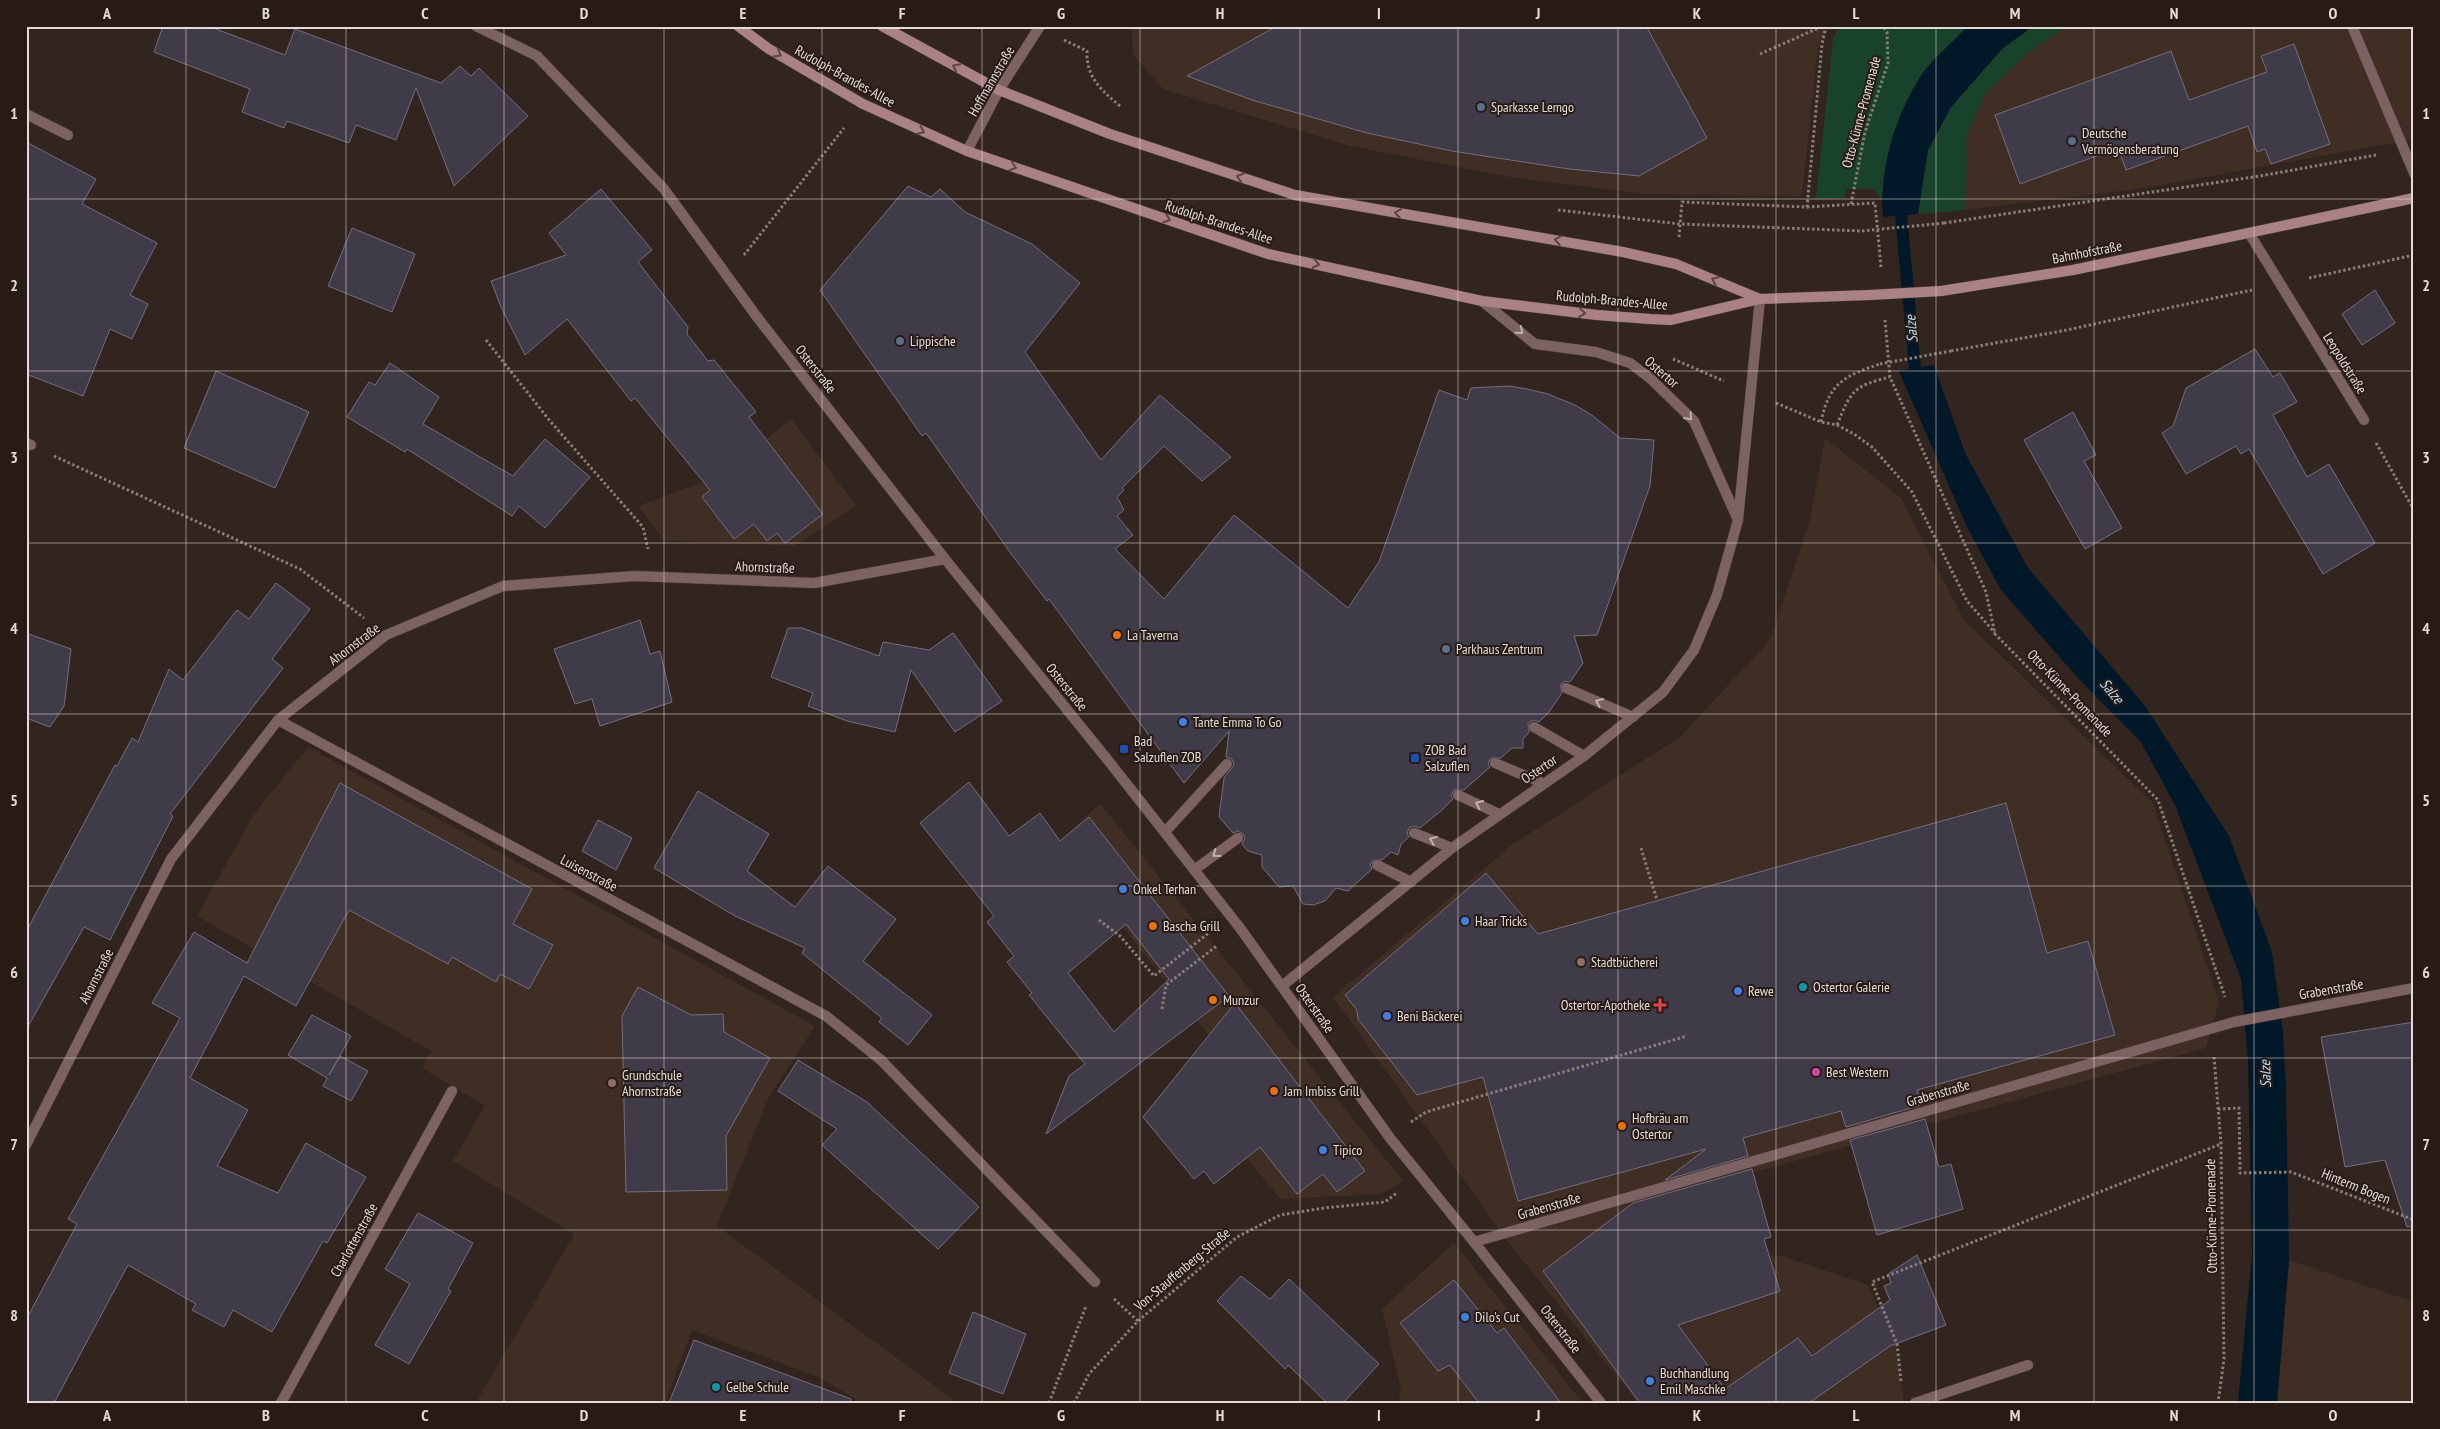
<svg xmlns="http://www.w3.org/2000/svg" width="2440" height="1429" font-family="'PT Sans Narrow',sans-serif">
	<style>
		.built { fill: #402d24 }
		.green { fill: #19422c }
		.water { fill: #001828 }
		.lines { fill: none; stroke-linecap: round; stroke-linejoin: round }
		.stream { stroke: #001828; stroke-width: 12 }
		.building { fill: #3f3b49; stroke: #736f7e; fill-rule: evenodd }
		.service-casing { stroke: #4e413b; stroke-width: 11 }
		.pedestrian-casing { stroke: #4e413b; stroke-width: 11 }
		.minor-casing { stroke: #4e413b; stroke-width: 11 }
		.secondary-casing { stroke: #4e413b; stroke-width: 11 }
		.path { stroke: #897e78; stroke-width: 3; stroke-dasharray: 2.5 2.5; stroke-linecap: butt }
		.service { stroke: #7c6263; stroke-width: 10 }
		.pedestrian { stroke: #7c6263; stroke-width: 10 }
		.minor { stroke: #7c6263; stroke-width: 10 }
		.secondary { stroke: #ab8284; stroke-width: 10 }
		.secondary-bridge-casing { stroke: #4e413b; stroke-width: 11; stroke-linecap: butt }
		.path-bridge { stroke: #897e78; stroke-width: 3; stroke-dasharray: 2.5 2.5; stroke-linecap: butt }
		.secondary-bridge { stroke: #ab8284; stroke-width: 10 }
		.oneway { stroke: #5c4441 }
		.oneway2 { stroke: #c0b1ae }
		.grid { fill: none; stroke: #e4dbd6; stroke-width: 1; stroke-opacity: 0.55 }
		.service-dot { fill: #5c6f8a; stroke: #281b15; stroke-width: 2 }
		.food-dot { fill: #e8710a; stroke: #281b15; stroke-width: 2 }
		.shop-dot { fill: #3f7fe0; stroke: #281b15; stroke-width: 2 }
		.transit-dot { fill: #1a4fb4; stroke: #281b15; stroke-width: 2 }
		.education-dot { fill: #8d6e63; stroke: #281b15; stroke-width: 2 }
		.culture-dot { fill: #0f9aa8; stroke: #281b15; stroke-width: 2 }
		.health-dot { fill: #e0444e; stroke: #281b15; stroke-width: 2 }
		.hotel-dot { fill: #d1479c; stroke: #281b15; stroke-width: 2 }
		.labels { text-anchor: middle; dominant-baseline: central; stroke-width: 4; stroke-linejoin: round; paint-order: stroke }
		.street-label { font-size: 14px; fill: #e4dbd6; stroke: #281b15 }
		.poi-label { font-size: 14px; fill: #e4dbd6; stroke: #281b15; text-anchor: start }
		.water-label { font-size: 15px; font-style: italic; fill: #b0dcfb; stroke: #281b15 }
		.neatline { fill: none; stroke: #e4dbd6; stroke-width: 2 }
		.grid-label { font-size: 16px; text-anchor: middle; font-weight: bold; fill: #e4dbd6 }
	</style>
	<rect width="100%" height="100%" fill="#32241e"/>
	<g class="built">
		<polygon points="1131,26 1830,26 1818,46 1802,196 1645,194 1515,178 1350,146 1163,89 1133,54"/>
		<polygon points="2067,26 2414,26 2414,139 2146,188 1965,210 1967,135 1986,93 2027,54"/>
		<polygon points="791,419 856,506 795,546 664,540 638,506 722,475"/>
		<polygon points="1825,438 1901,498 1964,620 2153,803 2219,1002 2206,1048 1718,1182 1739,1255 1782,1256 1868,1285 1895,1345 1904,1403 1638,1403 1508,1242 1333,997 1513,844 1680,737 1770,640 1810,519"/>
		<polygon points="308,747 815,1026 769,1097 717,1226 958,1403 862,1403 819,1377 692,1330 665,1403 476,1403 574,1234 453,1161 485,1106 422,1068 431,1051 197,916 254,814"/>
		<polygon points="1100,803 1403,1181 1381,1194 1280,1199 1247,1158 1278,1129 1211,1038 1057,844"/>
		<polygon points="1454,1243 1583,1403 1398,1403 1401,1389 1382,1309"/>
		<polygon points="2289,1260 2414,1302 2414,1403 2277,1403"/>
	</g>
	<g class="green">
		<polygon points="1841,26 1968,26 1921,76 1893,134 1882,199 1874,189 1846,189 1845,198 1816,199 1833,38"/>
		<polygon points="2033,26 2067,26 2027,54 1986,93 1967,135 1965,210 1918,214 1928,150 1951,107 2002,49"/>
	</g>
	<g class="water">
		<path d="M 1968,26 L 2033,26 L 2002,49 L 1951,107 L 1928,150 L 1918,214 L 1883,217 C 1879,169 1895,117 1920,77 C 1931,60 1954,41 1968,26 Z"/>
		<polygon points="1934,365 1965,453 2028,568 2145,706 2229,836 2272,952 2283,1032 2286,1087 2289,1260 2277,1403 2238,1403 2252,1255 2248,1060 2241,979 2175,805 2141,742 2077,677 2001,590 1967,527 1899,371"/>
	</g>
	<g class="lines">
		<polyline class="stream" points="1902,200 1901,215 1915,368 1921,383"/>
	</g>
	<g class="building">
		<polygon points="163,26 208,26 285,55 295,29 441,83 460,66 471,76 479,68 528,116 454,186 416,88 396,140 356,125 349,143 287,121 284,128 242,112 250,89 154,52"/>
		<polygon points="1277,26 1646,26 1707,138 1639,176 1569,169 1452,151 1367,133 1252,100 1187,76"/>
		<polygon points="2294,44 2330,144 2271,164 2265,149 2257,152 2248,126 2126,170 2118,148 2020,184 1995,115 2171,51 2189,100 2267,72 2261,56"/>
		<polygon points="26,142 96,179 82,204 157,243 130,295 148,304 132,339 110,329 83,396 26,374"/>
		<polygon points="908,186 931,197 940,189 965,212 1032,244 1080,283 1025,352 1101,460 1160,395 1231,457 1202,481 1164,446 1122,488 1124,490 1117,497 1124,510 1117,516 1133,535 1115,549 1164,599 1234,515 1348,608 1379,562 1439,390 1467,400 1471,388 1509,386 1527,389 1548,394 1575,405 1593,416 1620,438 1654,440 1650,486 1597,635 1574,636 1583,663 1570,682 1565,681 1560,685 1562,693 1549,712 1539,722 1534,720 1528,723 1529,732 1523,739 1523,748 1512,748 1501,758 1491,758 1488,763 1490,767 1464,790 1454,790 1451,795 1453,799 1442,810 1420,828 1413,826 1409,828 1407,834 1409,837 1401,844 1398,855 1391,852 1382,860 1373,860 1370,865 1372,869 1348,891 1336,888 1325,901 1313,905 1303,904 1293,886 1279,887 1262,867 1262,855 1248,851 1242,844 1245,838 1243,834 1238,831 1233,833 1219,817 1224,778 1234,765 1232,759 1226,757 1229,731 1184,783 1049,599 1047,601 1012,555 926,433 922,436 820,290"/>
		<polygon points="601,189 652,250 638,262 688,327 687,334 708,361 714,360 756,412 749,417 823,514 785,543 777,533 767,541 754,524 734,539 702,497 710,490 635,398 631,401 567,319 525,355 501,307 491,281 566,255 549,233"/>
		<polygon points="352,228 415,254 392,312 328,286"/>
		<polygon points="2375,290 2395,323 2362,345 2342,314"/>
		<polygon points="2255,349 2273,377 2280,373 2297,402 2273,415 2307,477 2329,464 2375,543 2323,574 2249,449 2241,454 2236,446 2186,474 2162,433 2173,426 2186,388"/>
		<polygon points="390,363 439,397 423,424 513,476 545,439 590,477 545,528 519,506 512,516 407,449 405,452 347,417 369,382 375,385"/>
		<polygon points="216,371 309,412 275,488 184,448"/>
		<polygon points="2073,412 2096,455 2084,461 2122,528 2085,549 2024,440"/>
		<polygon points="276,583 310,609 272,659 283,668 170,814 173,816 110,940 84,927 26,1030 26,932 115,765 117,766 132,738 138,742 169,669 183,680 237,610 249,619"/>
		<polygon points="640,620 650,654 660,651 672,702 600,726 592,699 575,704 554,649"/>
		<polygon points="788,628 802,628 879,656 883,642 929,650 953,633 1002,701 955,732 911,670 895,732 847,721 808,706 813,693 771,677"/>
		<polygon points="26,633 71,649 64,706 50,727 26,718"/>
		<path d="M 969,782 L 1009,836 L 1040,813 L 1060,841 L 1089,817 L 1229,996 L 1046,1134 L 1069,1076 L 1085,1064 L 1029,995 L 1032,993 L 1007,962 L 1014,956 L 987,922 L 994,916 L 920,823 ZM 1126,924 L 1169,979 L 1114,1032 L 1068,973 Z"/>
		<polygon points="340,783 532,889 513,924 553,945 529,989 500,974 496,982 452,957 448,964 349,910 296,1006 244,976 190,1078 248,1110 217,1166 278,1193 306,1143 366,1177 327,1243 323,1241 272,1332 233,1310 224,1327 192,1310 196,1304 128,1265 54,1403 26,1403 26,1320 77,1224 68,1219 180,1018 152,1003 194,932 247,963"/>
		<polygon points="698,791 769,834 747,871 795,907 828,866 896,919 863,961 932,1015 908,1045 879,1022 882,1018 802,953 805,948 735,916 654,868"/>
		<polygon points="2006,803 2047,953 2088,941 2115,1035 1917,1090 1921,1105 1846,1127 1841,1111 1743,1138 1748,1156 1665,1180 1706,1149 1518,1201 1483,1077 1417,1095 1358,1019 1357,1010 1345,995 1486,873 1538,934"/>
		<polygon points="598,820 632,838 616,870 582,851"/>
		<polygon points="638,987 691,1015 723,1014 724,1032 770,1058 726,1136 727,1190 626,1192 622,1016"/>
		<polygon points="1235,1003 1365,1171 1337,1192 1323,1174 1297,1194 1260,1147 1214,1184 1204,1171 1194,1179 1143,1117"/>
		<polygon points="312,1015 351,1036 329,1075 340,1056 368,1071 351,1101 323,1086 327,1078 288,1055"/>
		<polygon points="2414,1022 2414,1226 2407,1227 2385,1160 2345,1167 2321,1037"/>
		<polygon points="798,1060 867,1102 979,1207 938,1249 822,1145 837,1129 778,1091"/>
		<polygon points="1925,1119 1939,1167 1951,1164 1963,1209 1877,1235 1850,1140"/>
		<polygon points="1752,1169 1771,1237 1764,1239 1780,1291 1678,1325 1725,1389 1798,1338 1812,1356 1890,1300 1884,1286 1891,1283 1888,1274 1917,1255 1946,1325 1890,1346 1809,1403 1640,1403 1543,1271 1633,1203"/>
		<polygon points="418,1213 473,1243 448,1289 451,1291 409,1364 375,1345 410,1284 385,1269"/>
		<polygon points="1241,1276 1270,1299 1289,1279 1379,1364 1343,1403 1327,1403 1288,1365 1285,1369 1217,1301"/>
		<polygon points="1454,1280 1497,1333 1504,1328 1561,1403 1479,1403 1450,1365 1438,1371 1400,1323"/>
		<polygon points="973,1312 1026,1334 1003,1394 949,1373"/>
		<polygon points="694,1340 851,1399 850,1403 669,1403"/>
	</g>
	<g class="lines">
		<defs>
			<g id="service">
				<polyline points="2352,26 2414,173"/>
				<polyline points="26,114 68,135"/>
				<polyline points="1566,688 1633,717"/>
				<polyline points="1534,727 1584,756"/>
				<polyline points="1495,763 1542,783"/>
				<polyline points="1458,795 1499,814"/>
				<polyline points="1165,832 1227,764"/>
				<polyline points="1414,833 1452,848"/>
				<polyline points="1377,865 1411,882"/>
				<polyline points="1194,870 1238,838"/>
				<polyline points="881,1060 1095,1282"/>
				<polyline points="1915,1403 2028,1365"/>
			</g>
			<polyline id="pedestrian" points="1474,1242 1601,1403"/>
			<g id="minor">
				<polyline points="476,26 537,56 664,189 757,317 945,559 1107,759 1240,928 1390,1138 1474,1242 2234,1022 2414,988"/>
				<polyline points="967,151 999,90 1040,26"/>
				<polyline points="2249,233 2364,420"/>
				<polyline points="1482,301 1535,344 1596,352 1630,363 1651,379 1694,421 1738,520"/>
				<polyline points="26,443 31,445"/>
				<polyline points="278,720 826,1016 881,1060"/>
				<polyline points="1282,986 1452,848 1584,756 1663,692 1694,650 1717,595 1738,520 1760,299"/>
				<polyline points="26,1145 171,859 278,720 386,635 503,586 634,576 814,583 945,559"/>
				<polyline points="281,1403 452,1091"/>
			</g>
			<g id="secondary">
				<polyline points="738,26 769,49 863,104 967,151 1268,254 1482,301 1597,315 1650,319 1671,320 1760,299 1870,295"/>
				<polyline points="882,26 999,90 1110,134 1295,195 1623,252 1676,264 1760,299"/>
				<polyline points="1941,291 2073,270 2414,198"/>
			</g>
		</defs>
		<use href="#service" class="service-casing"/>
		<use href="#pedestrian" class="pedestrian-casing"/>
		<use href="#minor" class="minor-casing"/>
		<use href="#secondary" class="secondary-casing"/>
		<g class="path">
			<path d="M 1064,40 L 1087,51 C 1086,77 1101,90 1120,106"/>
			<polyline points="1760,54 1823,26"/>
			<polyline points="1851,204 1865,132 1888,63 1887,32 1883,26"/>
			<polyline points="1807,207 1875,203 1881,267"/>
			<polyline points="1558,210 1680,224 1862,231"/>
			<polyline points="1944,223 2260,176 2376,155"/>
			<polyline points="1679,237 1682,202 1807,207 1822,44 1826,26"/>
			<polyline points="744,255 844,128"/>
			<polyline points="2309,278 2414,255"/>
			<polyline points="1885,320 1890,377 1986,592 1995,634 2158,800 2225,997"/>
			<polyline points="486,340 550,421 643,527 648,549"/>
			<polyline points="1951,351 2062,331 2252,290"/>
			<polyline points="1673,359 1724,381"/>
			<polyline points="1776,403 1821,422 1837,425 1854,434 1872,447 1912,492 1967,601 1995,633"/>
			<path d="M 1821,422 C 1829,383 1844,376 1880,364"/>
			<path d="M 1837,425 C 1851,391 1853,386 1890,377"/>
			<polyline points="2376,443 2414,510"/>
			<polyline points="54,456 300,569 364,618"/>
			<polyline points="1641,848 1657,900"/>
			<polyline points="1099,920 1120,936 1154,976 1210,932"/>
			<polyline points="1162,1009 1166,985 1218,945"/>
			<polyline points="2214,1057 2221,1144 2224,1359 2218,1403"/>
			<polyline points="2218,1109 2239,1108 2240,1173 2291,1172 2414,1220"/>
			<polyline points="1411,1122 1426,1112 1687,1036"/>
			<polyline points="1114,1299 1138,1321"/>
			<polyline points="1901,1381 1897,1344 1872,1282 2221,1144"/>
			<polyline points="1049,1403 1086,1306"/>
			<polyline points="1074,1403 1089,1374 1138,1321 1237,1237 1280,1215 1324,1208 1385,1202 1398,1192"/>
		</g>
		<use href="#service" class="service"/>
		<use href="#pedestrian" class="pedestrian"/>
		<use href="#minor" class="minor"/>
		<use href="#secondary" class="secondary"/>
		<defs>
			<polyline id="secondary-bridge" points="1870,295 1941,291"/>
		</defs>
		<use href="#secondary-bridge" class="secondary-bridge-casing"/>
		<g class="path-bridge">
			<polyline points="1862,231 1944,223"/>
			<polyline points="1880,364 1951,351"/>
		</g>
		<use href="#secondary-bridge" class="secondary-bridge"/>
	</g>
	<defs><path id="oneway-chevron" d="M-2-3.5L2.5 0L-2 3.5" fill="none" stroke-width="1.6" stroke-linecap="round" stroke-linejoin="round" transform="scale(1.25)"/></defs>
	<g class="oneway">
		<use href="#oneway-chevron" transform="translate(778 54) rotate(30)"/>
		<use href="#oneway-chevron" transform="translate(956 67) rotate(-152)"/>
		<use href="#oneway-chevron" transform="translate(921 131) rotate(24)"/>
		<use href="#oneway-chevron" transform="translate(1013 167) rotate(19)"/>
		<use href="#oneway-chevron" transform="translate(1240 177) rotate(-162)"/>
		<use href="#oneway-chevron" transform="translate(1398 213) rotate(-170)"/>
		<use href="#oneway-chevron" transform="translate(1167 219) rotate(19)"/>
		<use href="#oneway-chevron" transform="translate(1558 240) rotate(-170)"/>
		<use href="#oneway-chevron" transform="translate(1316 264) rotate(12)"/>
		<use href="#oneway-chevron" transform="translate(1715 280) rotate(-157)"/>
		<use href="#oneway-chevron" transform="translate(1582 313) rotate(7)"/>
	</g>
	<g class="oneway2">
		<use href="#oneway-chevron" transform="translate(1520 331) rotate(39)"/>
		<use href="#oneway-chevron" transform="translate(1689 417) rotate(48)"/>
		<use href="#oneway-chevron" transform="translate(1599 702) rotate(-157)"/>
		<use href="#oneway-chevron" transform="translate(1479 804) rotate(-155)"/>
		<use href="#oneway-chevron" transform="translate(1433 840) rotate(-158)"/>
		<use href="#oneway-chevron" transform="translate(1216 854) rotate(144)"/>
	</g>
	<path class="grid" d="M 186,26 L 186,1403M 346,26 L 346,1403M 504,26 L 504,1403M 664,26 L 664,1403M 822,26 L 822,1403M 982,26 L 982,1403M 1140,26 L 1140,1403M 1300,26 L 1300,1403M 1458,26 L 1458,1403M 1618,26 L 1618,1403M 1776,26 L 1776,1403M 1936,26 L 1936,1403M 2094,26 L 2094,1403M 2254,26 L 2254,1403M 26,199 L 2414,199M 26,371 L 2414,371M 26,543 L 2414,543M 26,714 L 2414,714M 26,886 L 2414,886M 26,1058 L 2414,1058M 26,1230 L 2414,1230"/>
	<g class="service-dot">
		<circle cx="1481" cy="107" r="5"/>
		<circle cx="2072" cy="141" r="5"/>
		<circle cx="900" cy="341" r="5"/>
		<circle cx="1446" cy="649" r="5"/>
	</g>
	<g class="food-dot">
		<circle cx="1117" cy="635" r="5"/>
		<circle cx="1153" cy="926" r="5"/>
		<circle cx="1213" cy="1000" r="5"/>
		<circle cx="1274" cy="1091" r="5"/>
		<circle cx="1622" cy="1126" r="5"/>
	</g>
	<g class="shop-dot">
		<circle cx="1183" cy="722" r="5"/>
		<circle cx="1123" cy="889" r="5"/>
		<circle cx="1465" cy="921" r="5"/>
		<circle cx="1738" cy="991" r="5"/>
		<circle cx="1387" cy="1016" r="5"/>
		<circle cx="1323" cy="1150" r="5"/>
		<circle cx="1465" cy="1317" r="5"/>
		<circle cx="1650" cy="1381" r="5"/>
	</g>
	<g class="transit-dot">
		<rect x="1119" y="744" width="10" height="10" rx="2.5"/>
		<rect x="1410" y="753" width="10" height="10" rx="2.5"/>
	</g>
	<g class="education-dot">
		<circle cx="1581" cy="962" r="5"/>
		<circle cx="612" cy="1083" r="5"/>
	</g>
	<g class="culture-dot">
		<circle cx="1803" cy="987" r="5"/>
		<circle cx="716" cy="1387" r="5"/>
	</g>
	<path class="health-dot" d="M1657.5 997.5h5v5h5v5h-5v5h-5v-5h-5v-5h5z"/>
	<circle class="hotel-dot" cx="1816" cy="1072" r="5"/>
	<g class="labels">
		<g class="street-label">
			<text transform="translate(845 76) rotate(29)">Rudolph-Brandes-Allee</text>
			<text transform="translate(991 81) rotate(-60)">Hoffmannstraße</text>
			<text transform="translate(1861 112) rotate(-75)">Otto-Künne-Promenade</text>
			<text transform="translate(1219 222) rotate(18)">Rudolph-Brandes-Allee</text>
			<text transform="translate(2087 252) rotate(-11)">Bahnhofstraße</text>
			<text transform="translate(1612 300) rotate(5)">Rudolph-Brandes-Allee</text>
			<text transform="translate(2345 363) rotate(58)">Leopoldstraße</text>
			<text transform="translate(816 369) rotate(52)">Osterstraße</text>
			<text transform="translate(1662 372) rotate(41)">Ostertor</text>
			<text transform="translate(765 567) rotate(2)">Ahornstraße</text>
			<text transform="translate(354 644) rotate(-37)">Ahornstraße</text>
			<text transform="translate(1067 687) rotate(51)">Osterstraße</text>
			<text transform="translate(2070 693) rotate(46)">Otto-Künne-Promenade</text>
			<text transform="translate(1539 769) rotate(-34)">Ostertor</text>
			<text transform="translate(589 873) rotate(28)">Luisenstraße</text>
			<text transform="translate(96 976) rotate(-63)">Ahornstraße</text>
			<text transform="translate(2331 989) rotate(-10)">Grabenstraße</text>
			<text transform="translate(1315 1008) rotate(55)">Osterstraße</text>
			<text transform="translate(1938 1093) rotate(-16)">Grabenstraße</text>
			<text transform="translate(2356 1186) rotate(22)">Hinterm Bogen</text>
			<text transform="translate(1549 1206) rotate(-16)">Grabenstraße</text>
			<text transform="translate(2211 1216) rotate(-91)">Otto-Künne-Promenade</text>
			<text transform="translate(354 1240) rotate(-61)">Charlottenstraße</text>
			<text transform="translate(1182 1269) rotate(-40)">Von-Stauffenberg-Straße</text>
			<text transform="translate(1561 1329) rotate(52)">Osterstraße</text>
		</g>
		<g class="poi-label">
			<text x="1491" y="107">Sparkasse Lemgo</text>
			<text x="2082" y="133">Deutsche<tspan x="2082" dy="16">Vermögensberatung</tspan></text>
			<text x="910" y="341">Lippische</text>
			<text x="1127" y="635">La Taverna</text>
			<text x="1456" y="649">Parkhaus Zentrum</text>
			<text x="1193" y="722">Tante Emma To Go</text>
			<text x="1134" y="741">Bad<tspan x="1134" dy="16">Salzuflen ZOB</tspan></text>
			<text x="1425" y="750">ZOB Bad<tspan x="1425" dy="16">Salzuflen</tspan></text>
			<text x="1133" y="889">Onkel Terhan</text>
			<text x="1475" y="921">Haar Tricks</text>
			<text x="1163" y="926">Bascha Grill</text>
			<text x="1591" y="962">Stadtbücherei</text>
			<text x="1813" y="987">Ostertor Galerie</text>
			<text x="1748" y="991">Rewe</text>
			<text x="1223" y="1000">Munzur</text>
			<text x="1650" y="1005" text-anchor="end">Ostertor-Apotheke</text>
			<text x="1397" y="1016">Beni Bäckerei</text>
			<text x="1826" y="1072">Best Western</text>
			<text x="622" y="1075">Grundschule<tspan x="622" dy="16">Ahornstraße</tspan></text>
			<text x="1284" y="1091">Jam Imbiss Grill</text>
			<text x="1632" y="1118">Hofbräu am<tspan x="1632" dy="16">Ostertor</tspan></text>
			<text x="1333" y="1150">Tipico</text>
			<text x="1475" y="1317">Dilo's Cut</text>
			<text x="1660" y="1373">Buchhandlung<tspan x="1660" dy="16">Emil Maschke</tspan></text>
			<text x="726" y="1387">Gelbe Schule</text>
		</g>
		<g class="water-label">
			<text transform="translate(1911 329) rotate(-95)">Salze</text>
			<text transform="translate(2112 691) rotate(50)">Salze</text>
			<text transform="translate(2265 1074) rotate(-92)">Salze</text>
		</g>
	</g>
	<rect width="2440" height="1429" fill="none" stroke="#281b15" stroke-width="55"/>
	<rect x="28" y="28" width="2384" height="1374" class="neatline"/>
	<g class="grid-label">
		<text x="107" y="19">A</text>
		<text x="266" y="19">B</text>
		<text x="425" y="19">C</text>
		<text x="584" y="19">D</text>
		<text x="743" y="19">E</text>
		<text x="902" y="19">F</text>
		<text x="1061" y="19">G</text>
		<text x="1220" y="19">H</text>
		<text x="1379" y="19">I</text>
		<text x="1538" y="19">J</text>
		<text x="1697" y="19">K</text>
		<text x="1856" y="19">L</text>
		<text x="2015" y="19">M</text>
		<text x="2174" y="19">N</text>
		<text x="2333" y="19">O</text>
		<text x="14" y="119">1</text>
		<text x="2426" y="119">1</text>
		<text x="14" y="291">2</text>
		<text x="2426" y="291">2</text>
		<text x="14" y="463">3</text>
		<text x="2426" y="463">3</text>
		<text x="14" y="634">4</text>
		<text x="2426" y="634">4</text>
		<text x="14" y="806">5</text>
		<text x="2426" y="806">5</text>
		<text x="14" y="978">6</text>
		<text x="2426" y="978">6</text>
		<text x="14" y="1150">7</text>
		<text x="2426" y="1150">7</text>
		<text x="14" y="1321">8</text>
		<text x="2426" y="1321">8</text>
		<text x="107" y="1421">A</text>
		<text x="266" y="1421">B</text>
		<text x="425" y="1421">C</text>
		<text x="584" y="1421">D</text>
		<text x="743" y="1421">E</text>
		<text x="902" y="1421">F</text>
		<text x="1061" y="1421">G</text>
		<text x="1220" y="1421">H</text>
		<text x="1379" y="1421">I</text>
		<text x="1538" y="1421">J</text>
		<text x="1697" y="1421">K</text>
		<text x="1856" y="1421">L</text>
		<text x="2015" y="1421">M</text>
		<text x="2174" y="1421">N</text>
		<text x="2333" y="1421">O</text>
	</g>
</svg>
